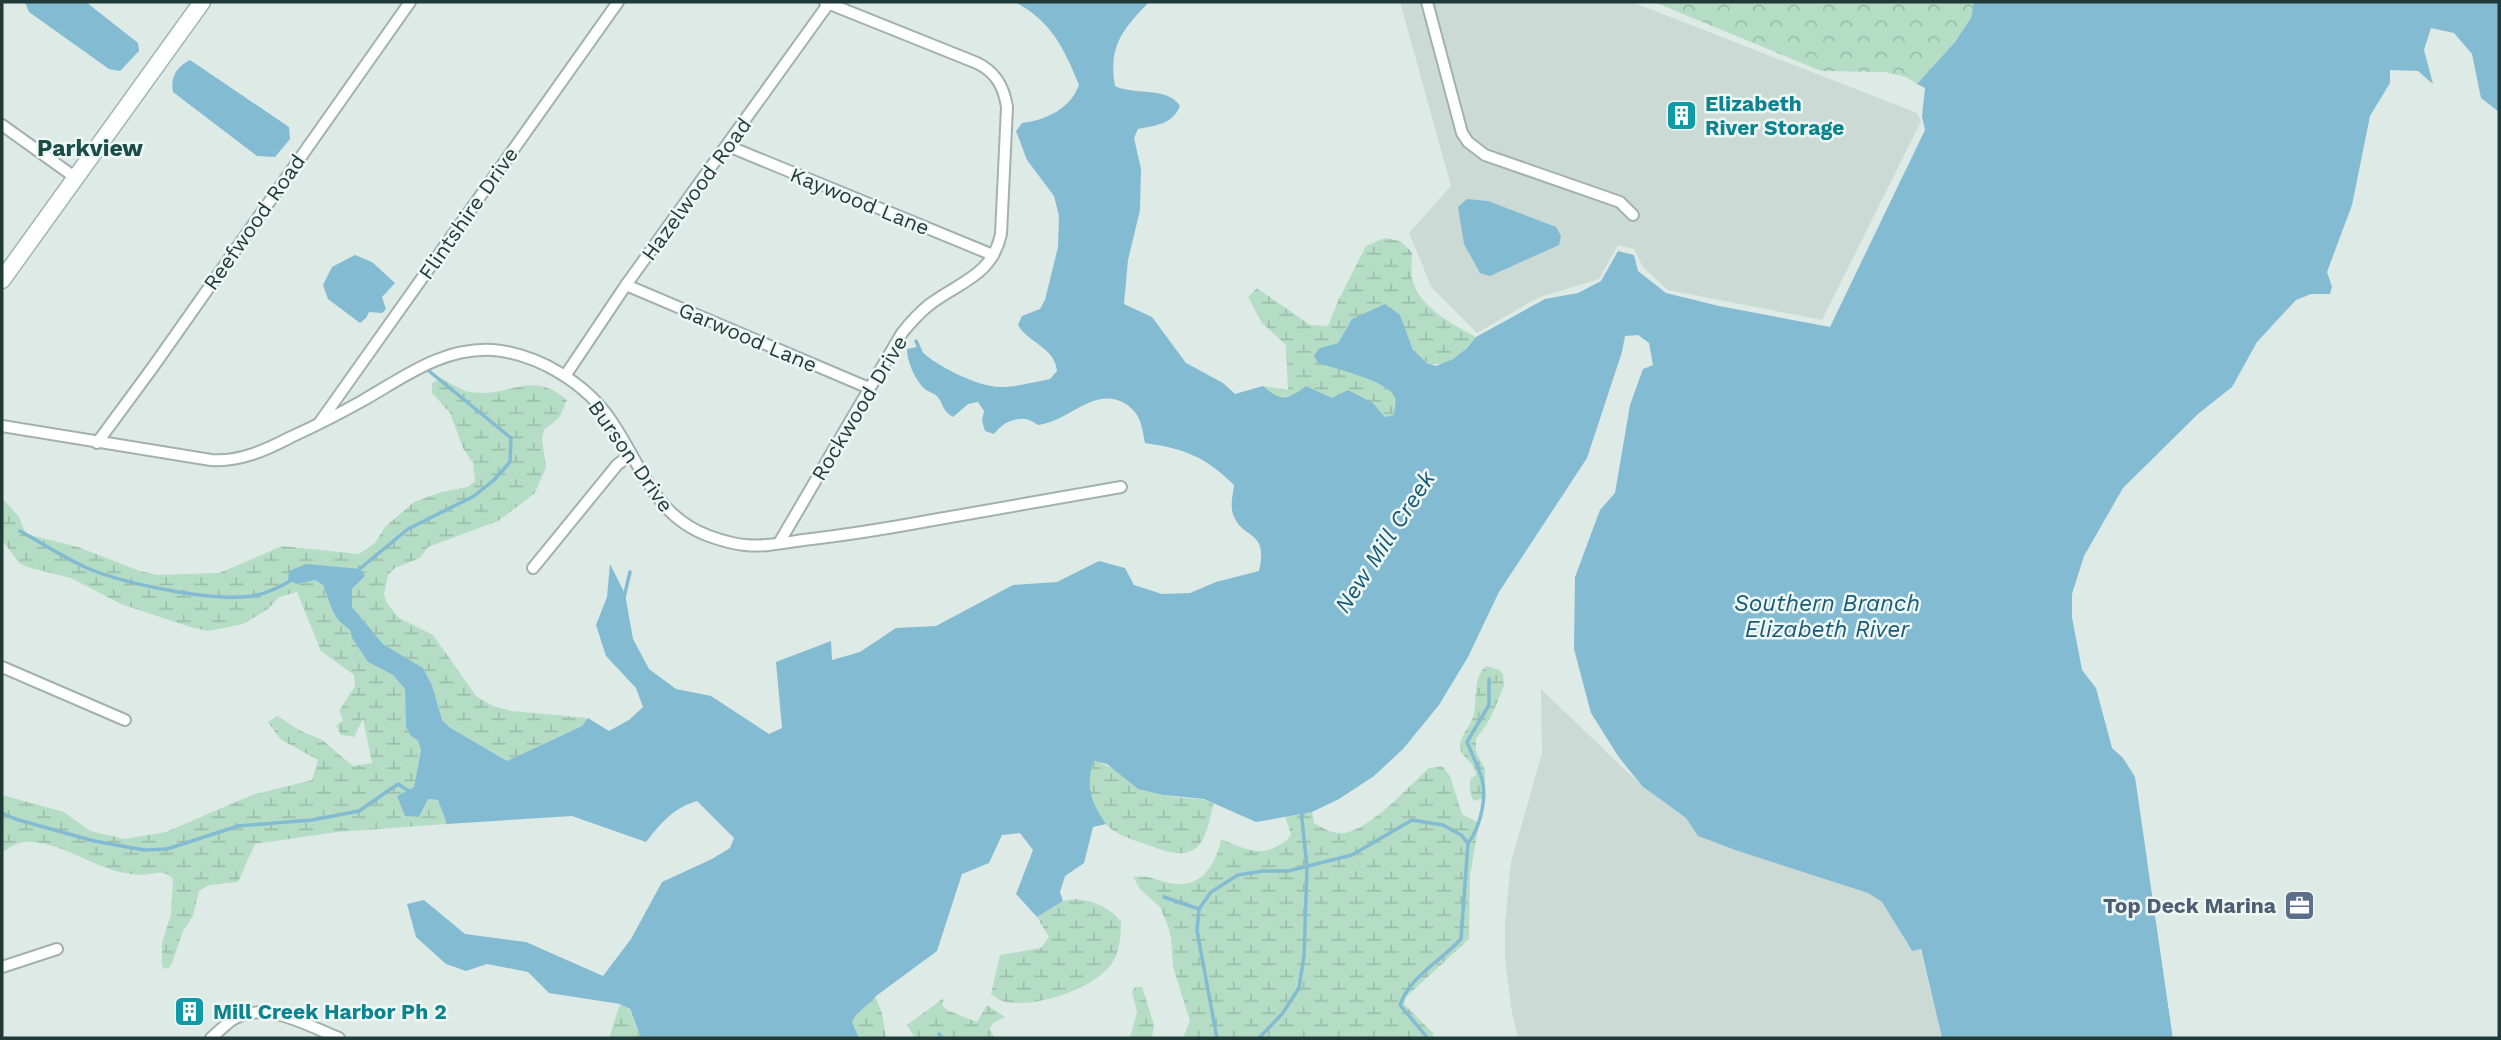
<svg xmlns="http://www.w3.org/2000/svg" width="2501" height="1040" font-family="'Work Sans',sans-serif">
	<style>
		.built { fill: #ccdad6 }
		.forest { fill: url(#forest-crowns) }
		.wetland { fill: url(#wetland-marsh) }
		.water { fill: #83bbd3 }
		.pier { fill: #deeae6 }
		.lines { fill: none; stroke-linecap: round; stroke-linejoin: round }
		.stream { stroke: #83bbd3; stroke-width: 3.5 }
		.street-casing { stroke: #a1b2ae; stroke-width: 14 }
		.secondary-casing { stroke: #9db6b1; stroke-width: 19 }
		.street { stroke: #fff; stroke-width: 10 }
		.secondary { stroke: #fff; stroke-width: 16 }
		.labels { text-anchor: middle; dominant-baseline: central; stroke-width: 5; stroke-linejoin: round; paint-order: stroke }
		.culture-label { font-size: 21px; font-weight: bold; fill: #0d838f; stroke: #eef7f4; text-anchor: start }
		.street-label { font-size: 21px; fill: #1f3a37; stroke: #eef7f4 }
		.service-label { font-size: 21px; font-weight: bold; fill: #4e5e75; stroke: #eef7f4; text-anchor: end }
		.neighbourhood-label { font-size: 23px; font-weight: bold; fill: #1a4d48; stroke: #eef7f4 }
		.water-label { font-size: 23px; font-style: italic; fill: #175b78; stroke: #eef7f4 }
	</style>
	<defs>
		<pattern id="forest-crowns" width="20" height="18" patternUnits="userSpaceOnUse" patternTransform="scale(1.75)"><rect width="20" height="18" fill="#b5ddc5"/><path d="M2 6a3 3 0 1 1 6 0M12 15a3 3 0 1 1 6 0" fill="none" stroke="#9bbeaa"/></pattern>
		<pattern id="wetland-marsh" width="20" height="14" patternUnits="userSpaceOnUse" patternTransform="scale(1.75)"><rect width="20" height="14" fill="#b5ddc5"/><path d="M1 5h8M5 5V1M11 12h8M15 12V8" fill="none" stroke="#9bbeaa"/></pattern>
	</defs>
	<rect width="100%" height="100%" fill="#deeae6"/>
	<g class="built">
		<polygon points="1400,2 1632,2 1917,113 1921,121 1822,320 1668,290 1643,267 1634,249 1618,245 1599,279 1537,298 1477,333 1432,288 1409,233 1451,186"/>
		<polygon points="1541,689 1642,786 1686,818 1698,836 1735,850 1868,893 1882,902 1911,951 1920,949 1942,1038 1518,1038 1512,1013 1505,959 1505,922 1511,862 1542,753"/>
	</g>
	<polygon class="forest" points="1654,2 1974,2 1971,18 1955,42 1917,84 1906,77 1885,72 1821,71"/>
	<g class="wetland">
		<path d="M 1385,238 L 1400,241 L 1412,252 C 1412,262 1410,275 1414,285 C 1424,310 1454,325 1476,337 C 1460,357 1435,379 1414,351 C 1407,342 1404,326 1400,315 L 1352,319 L 1338,343 L 1320,348 L 1356,374 L 1390,389 L 1395,397 L 1394,416 L 1385,417 L 1373,403 L 1332,398 L 1306,386 L 1292,397 L 1274,396 L 1263,386 L 1288,390 L 1286,345 L 1262,323 L 1248,297 L 1257,288 L 1310,325 L 1328,326 L 1339,299 L 1366,246 Z"/>
		<path d="M 441,378 C 448,382 457,388 466,391 C 507,401 530,367 567,400 L 559,418 L 544,430 L 542,439 L 546,467 L 535,493 L 498,521 L 428,547 L 420,558 L 395,568 L 388,575 L 384,594 L 387,603 L 399,618 L 433,635 L 476,696 L 493,706 L 512,711 L 588,718 L 582,726 L 507,761 L 449,727 L 442,721 L 432,685 L 423,668 L 383,644 L 352,607 L 352,589 L 365,576 L 288,580 L 296,583 L 315,580 L 323,585 L 333,612 L 339,621 L 350,630 L 352,638 L 368,662 L 393,675 L 405,689 L 406,727 L 410,735 L 418,741 L 421,750 L 414,787 L 397,796 L 406,816 L 419,817 L 428,799 L 438,800 L 447,824 L 337,832 L 255,844 L 238,882 L 209,885 L 199,891 L 193,916 L 183,931 L 173,960 L 170,967 L 165,969 L 162,966 L 162,943 L 171,914 L 173,878 C 161,869 155,874 142,875 C 135,875 128,873 120,872 C 90,865 63,844 32,842 C 20,841 11,846 2,853 L 2,795 L 64,812 L 90,831 L 125,839 L 166,832 L 252,795 L 312,780 L 318,760 L 280,739 L 268,722 L 277,716 L 301,731 L 322,740 L 353,766 L 372,763 L 363,719 L 354,737 L 341,735 L 336,726 L 343,720 L 339,711 L 355,686 L 354,675 L 321,651 L 297,592 L 279,597 L 268,609 L 243,624 L 208,631 L 190,627 L 121,604 L 71,578 L 27,567 L 19,563 L 2,540 L 2,498 L 19,517 L 26,534 L 78,547 L 140,571 L 158,575 L 219,573 L 282,546 L 359,554 L 375,543 L 385,527 L 414,502 L 441,492 L 468,487 L 475,481 L 473,463 L 463,448 L 450,413 L 432,393 L 432,383 Z"/>
		<path d="M 1487,666 L 1499,670 L 1503,674 L 1504,686 L 1490,719 L 1476,739 L 1476,751 L 1485,770 L 1485,798 L 1474,801 C 1469,794 1469,786 1471,778 L 1476,775 C 1475,762 1461,758 1460,747 C 1459,738 1470,726 1473,717 C 1478,701 1472,675 1487,666 Z"/>
		<path d="M 1094,761 C 1119,767 1139,788 1164,795 C 1180,799 1198,797 1214,802 C 1210,815 1208,837 1197,847 C 1184,859 1165,851 1151,846 C 1140,842 1125,838 1116,832 C 1092,817 1084,785 1094,761 Z"/>
		<path d="M 1442,766 L 1450,776 L 1462,814 L 1479,823 L 1470,876 L 1469,939 L 1406,997 L 1404,1004 L 1433,1033 L 1433,1038 L 1183,1038 L 1190,1021 L 1173,967 L 1171,939 L 1168,926 L 1160,907 L 1140,889 L 1133,877 C 1152,874 1160,883 1177,884 C 1204,886 1217,861 1221,839 C 1241,847 1259,858 1279,845 C 1285,842 1288,840 1291,834 L 1285,817 L 1312,812 L 1314,823 C 1323,828 1333,835 1345,833 C 1373,827 1408,787 1429,768 Z"/>
		<path d="M 1075,899 C 1094,901 1110,907 1121,922 C 1121,934 1120,948 1114,960 C 1099,988 1036,1008 1006,1002 C 1000,1001 996,997 991,994 L 1000,955 L 1041,948 L 1049,937 L 1037,917 L 1063,901 Z"/>
		<polygon points="1135,987 1142,987 1154,1025 1152,1038 1130,1038 1137,1012 1132,992"/>
		<path d="M 875,996 L 882,1013 L 886,1038 L 859,1038 L 852,1022 C 858,1010 867,1007 875,996 Z"/>
		<polygon points="944,998 942,1005 947,1010 977,1022 987,1005 1005,1017 993,1023 990,1029 995,1038 915,1038 907,1025"/>
		<polygon points="620,1004 629,1009 641,1038 609,1038"/>
	</g>
	<g class="water">
		<polygon points="25,2 86,2 138,43 139,51 120,71 109,69 29,12"/>
		<path d="M 1015,2 L 1149,2 C 1123,29 1108,46 1115,86 C 1136,96 1167,86 1180,106 C 1172,125 1156,125 1138,129 L 1134,138 L 1141,169 L 1140,210 L 1128,260 L 1124,304 L 1152,317 L 1186,363 L 1223,383 L 1235,394 L 1263,386 C 1281,402 1288,400 1306,386 L 1332,398 L 1348,390 L 1373,403 L 1385,417 L 1394,415 C 1394,410 1396,403 1395,398 C 1392,382 1333,368 1318,363 L 1314,355 L 1320,348 L 1338,343 L 1352,319 L 1385,304 L 1400,315 L 1413,350 L 1427,363 L 1436,366 L 1453,359 L 1467,348 L 1476,337 L 1545,299 L 1578,293 L 1601,281 L 1618,251 L 1634,255 L 1638,271 L 1666,293 L 1719,306 L 1830,327 L 1925,130 L 1922,116 L 1925,88 L 1917,84 L 1955,42 L 1971,18 L 1974,2 L 2499,2 L 2499,112 L 2481,98 L 2472,54 L 2454,33 L 2431,28 L 2424,50 L 2433,84 L 2418,71 L 2390,70 L 2390,83 L 2370,116 L 2352,205 L 2327,272 L 2332,287 L 2330,294 L 2311,294 L 2296,300 L 2257,342 L 2232,387 L 2198,414 L 2123,488 L 2084,556 L 2072,594 L 2072,617 L 2082,670 L 2096,688 L 2112,748 L 2123,758 L 2135,777 L 2173,1038 L 1942,1038 L 1921,949 L 1912,951 L 1882,902 L 1868,893 L 1735,850 L 1698,836 L 1686,818 L 1642,786 L 1618,756 L 1591,713 L 1574,649 L 1575,577 L 1600,510 L 1615,493 L 1630,405 L 1643,369 L 1653,365 L 1649,343 L 1638,335 L 1625,336 L 1622,352 L 1587,458 L 1499,592 L 1468,657 L 1439,705 L 1403,749 L 1374,776 L 1339,799 L 1312,812 L 1256,822 L 1204,799 L 1164,795 L 1138,789 L 1107,764 L 1094,761 C 1085,784 1091,804 1106,824 L 1093,827 L 1084,863 L 1065,876 L 1060,892 L 1063,901 L 1037,917 L 1016,894 L 1033,850 L 1020,833 L 1002,835 L 989,863 L 962,874 L 937,951 L 876,996 C 867,1007 858,1010 852,1022 L 859,1038 L 641,1038 L 630,1009 L 620,1004 L 549,993 L 528,972 L 487,964 L 466,971 L 446,964 L 416,937 L 407,904 L 424,900 L 465,934 L 526,942 L 603,976 L 631,939 L 662,882 L 712,859 L 730,848 L 734,838 L 697,801 C 673,808 661,823 646,842 L 572,816 L 447,824 L 438,800 L 428,799 L 419,817 L 405,816 L 397,796 L 414,787 L 421,750 L 418,741 L 410,735 L 406,727 L 405,689 L 393,675 L 368,662 L 352,638 L 350,630 L 339,621 L 333,612 L 323,585 L 315,580 L 297,584 L 288,580 L 289,571 L 306,564 L 360,569 L 365,576 L 352,589 L 352,607 L 383,644 L 423,668 L 432,685 L 442,720 L 449,727 L 507,761 L 582,726 L 588,718 L 609,731 L 629,720 L 643,707 L 636,688 L 606,656 L 596,625 L 607,597 L 610,564 L 625,594 L 633,639 L 649,669 L 676,689 L 711,696 L 769,734 L 782,728 L 776,662 L 831,641 L 832,660 L 860,652 L 896,628 L 936,626 L 1013,585 L 1057,582 L 1099,561 L 1125,568 L 1134,585 L 1162,594 L 1190,593 L 1216,582 L 1259,571 C 1269,528 1242,541 1233,514 C 1230,507 1233,493 1234,485 C 1204,456 1185,449 1145,443 C 1142,427 1141,414 1126,404 C 1094,385 1069,422 1038,425 C 1023,413 1005,420 994,434 L 985,431 L 982,421 L 984,411 L 978,402 L 968,404 L 953,417 C 941,410 944,403 936,395 C 933,393 929,392 926,390 C 916,382 907,362 907,349 L 917,347 C 932,364 977,387 1001,387 C 1017,387 1034,382 1050,379 L 1057,371 C 1055,347 1029,344 1018,325 L 1022,316 L 1040,309 L 1045,300 L 1058,247 L 1059,216 L 1054,196 L 1027,160 L 1016,131 L 1022,123 C 1046,120 1070,109 1079,85 C 1064,48 1051,21 1015,2 Z"/>
		<path d="M 190,60 L 289,127 L 290,139 L 275,157 L 257,156 L 173,92 C 170,76 177,67 190,60 Z"/>
		<polygon points="1467,199 1488,201 1556,227 1561,236 1559,245 1490,276 1480,273 1464,244 1458,207"/>
		<polygon points="355,255 372,262 395,283 382,297 386,309 382,313 369,312 366,318 360,323 328,299 323,285 332,267"/>
	</g>
	<polygon class="pier" points="2147,859 2151,859 2176,1038 2173,1038"/>
	<g class="lines">
		<g class="stream">
			<polyline points="916,341 922,355"/>
			<path d="M 20,531 C 42,543 64,558 87,568 C 125,584 212,602 252,596 C 267,594 280,587 292,580"/>
			<polyline points="357,571 408,529 474,496 494,480 510,462 511,438 429,371"/>
			<polyline points="624,597 630,572"/>
			<polyline points="2,813 15,819 94,841 144,850 167,849 238,826 312,820 359,811 398,784 409,791"/>
			<path d="M 1468,843 C 1479,830 1486,802 1483,784 C 1481,771 1472,755 1467,742 L 1489,705 L 1489,679"/>
			<polyline points="1164,897 1199,909"/>
			<polyline points="939,1034 942,1038"/>
			<path d="M 1217,1038 L 1197,931 L 1199,909 L 1211,892 L 1238,875 L 1263,871 L 1288,871 L 1352,855 L 1412,820 L 1443,825 L 1461,835 L 1468,843 L 1461,939 C 1441,961 1410,976 1400,1005 L 1426,1036 L 1426,1038"/>
			<polyline points="1259,1038 1282,1014 1299,988 1304,956 1307,867 1301,811"/>
		</g>
		<defs>
			<g id="street">
				<polyline points="1427,2 1462,133 1468,142 1485,155 1620,202 1633,215"/>
				<polyline points="2,125 76,178"/>
				<polyline points="728,146 993,255"/>
				<polyline points="626,285 869,388"/>
				<polyline points="565,376 626,285 829,3"/>
				<polyline points="320,422 618,2"/>
				<path d="M 2,426 L 211,460 C 240,462 266,450 291,437 C 315,426 339,414 362,401 C 403,378 442,347 493,350 C 539,354 587,384 612,422 C 642,466 654,516 709,536 C 720,540 733,544 745,545 C 764,547 784,543 803,540 C 847,535 890,528 933,520 C 996,509 1059,498 1121,487"/>
				<polyline points="97,443 153,367 410,2"/>
				<path d="M 779,543 L 902,333 C 910,323 919,313 929,305 C 959,282 992,276 1001,234 L 1007,107 C 1004,87 996,72 977,63 L 825,2"/>
				<polyline points="533,568 617,465 631,454"/>
				<polyline points="2,667 125,720"/>
				<polyline points="2,967 57,949"/>
				<path d="M 211,1038 C 218,1032 225,1025 232,1020 C 265,999 308,1026 339,1038"/>
			</g>
			<polyline id="secondary" points="2,280 202,2"/>
		</defs>
		<use href="#street" class="street-casing"/>
		<use href="#secondary" class="secondary-casing"/>
		<use href="#street" class="street"/>
		<use href="#secondary" class="secondary"/>
	</g>
	<defs>
		<symbol id="building-square" viewBox="-11 -11 22 22"><rect x="-9" y="-9" width="18" height="18" rx="4" fill="#0f9aa8" stroke="#eef7f4"/><path d="M-4-6H4V6H1V3H-1V6H-4ZM-2.5-4.3h1.7v1.8h-1.7ZM.8-4.3h1.7v1.8H.8ZM-2.5-1h1.7V.8h-1.7ZM.8-1h1.7V.8H.8Z" fill="#fff"/></symbol>
		<symbol id="office-square" viewBox="-11 -11 22 22"><rect x="-9" y="-9" width="18" height="18" rx="4" fill="#5c6f8a" stroke="#eef7f4"/><path d="M-6-3h4V-5.5h4V-3h4V5H-6ZM-1-4.5V-3h2v-1.5ZM-6 0V1H6V0Z" fill="#fff"/></symbol>
	</defs>
	<g fill-rule="evenodd">
		<use href="#building-square" x="1664" y="98" width="35" height="35"/>
		<use href="#office-square" x="2282" y="888" width="35" height="35"/>
		<use href="#building-square" x="172" y="994" width="35" height="35"/>
	</g>
	<g class="labels">
		<g class="culture-label">
			<text x="1705" y="103">Elizabeth<tspan x="1705" dy="24">River Storage</tspan></text>
			<text x="213" y="1011">Mill Creek Harbor Ph 2</text>
		</g>
		<g class="street-label">
			<text transform="translate(696 189) rotate(-54)">Hazelwood Road</text>
			<text transform="translate(860 201) rotate(22)">Kaywood Lane</text>
			<text transform="translate(468 213) rotate(-55)">Flintshire Drive</text>
			<text transform="translate(254 222) rotate(-55)">Reefwood Road</text>
			<text transform="translate(748 337) rotate(23)">Garwood Lane</text>
			<text transform="translate(859 408) rotate(-59)">Rockwood Drive</text>
			<text transform="translate(631 456) rotate(55)">Burson Drive</text>
		</g>
		<g class="service-label">
			<text x="2276" y="905">Top Deck Marina</text>
		</g>
		<g class="neighbourhood-label">
			<text x="90" y="148">Parkview</text>
		</g>
		<g class="water-label">
			<text transform="translate(1385 542) rotate(-57)">New Mill Creek</text>
			<text x="1827" y="603">Southern Branch<tspan x="1827" dy="26">Elizabeth River</tspan></text>
		</g>
	</g>
	<rect width="2501" height="1040" fill="none" stroke="#1f3a37" stroke-width="7"/>
</svg>
